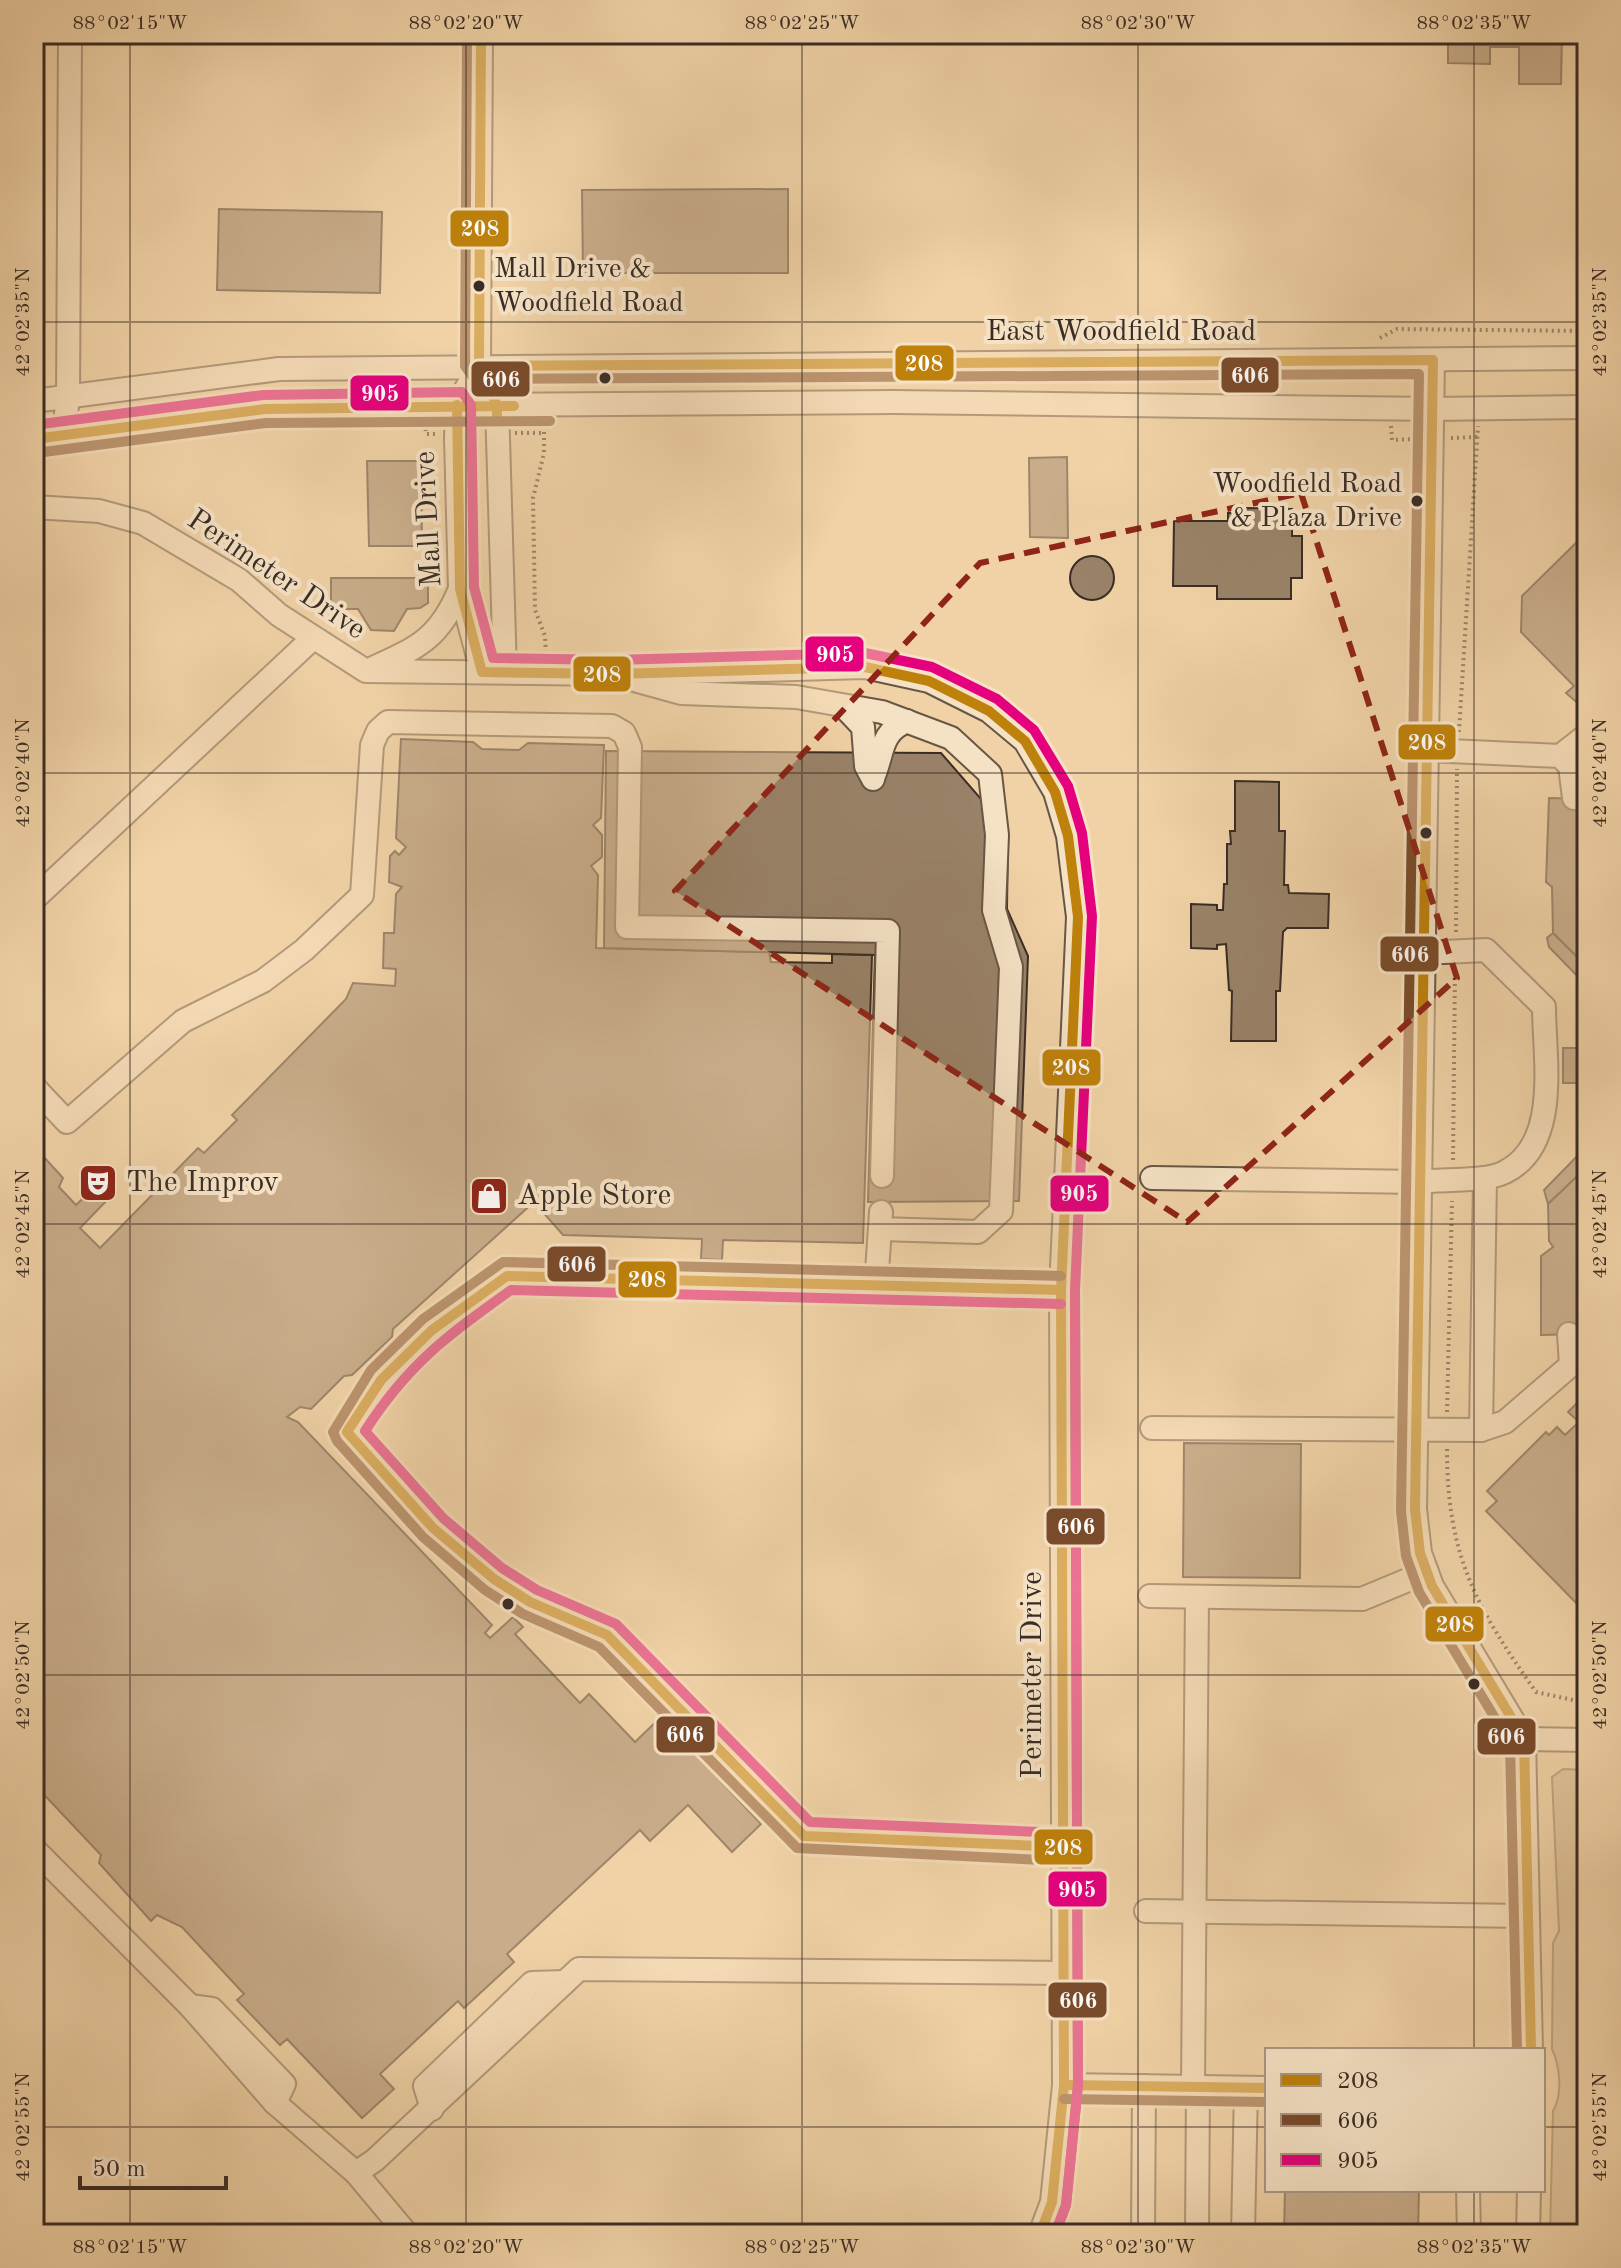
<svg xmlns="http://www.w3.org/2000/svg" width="1621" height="2268" font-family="'Old Standard TT',serif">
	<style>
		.green { fill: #d1b690; stroke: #86715a; stroke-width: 2 }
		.building { fill: #998268; stroke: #3a2c25; stroke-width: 2 }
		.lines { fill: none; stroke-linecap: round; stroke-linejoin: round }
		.minor-casing { stroke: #685645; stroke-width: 26 }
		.path { stroke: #3a2c25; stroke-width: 4; stroke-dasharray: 2 4; stroke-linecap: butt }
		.minor { stroke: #f5e2c5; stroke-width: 22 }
		.bus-1-casing { stroke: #f5e2c5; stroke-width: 16 }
		.bus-2-casing { stroke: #f5e2c5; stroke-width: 16 }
		.bus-3-casing { stroke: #f5e2c5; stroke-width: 16 }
		.bus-1 { stroke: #be810b; stroke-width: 10 }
		.bus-2 { stroke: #7a4b2a; stroke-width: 10 }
		.bus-3 { stroke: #e5007d; stroke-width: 10 }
		.marked { fill: none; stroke: #8f2418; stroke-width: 6; stroke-dasharray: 16 10; stroke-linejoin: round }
		.ticks { fill: none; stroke: #3a2c25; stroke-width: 2; stroke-opacity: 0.45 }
		.bus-dot { fill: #3a2c25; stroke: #f5e2c5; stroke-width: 3 }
		.labels { text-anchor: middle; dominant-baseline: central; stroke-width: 8; stroke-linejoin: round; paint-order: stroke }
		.bus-label { font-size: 28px; fill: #3a2c25; stroke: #f5e2c5; text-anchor: start }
		.street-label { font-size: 30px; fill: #3a2c25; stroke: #f5e2c5 }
		.poi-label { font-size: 30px; fill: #3a2c25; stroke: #f5e2c5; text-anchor: start }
		.line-badge { stroke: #f5e2c5; stroke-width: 3 }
		.badge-label { font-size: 22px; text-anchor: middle; font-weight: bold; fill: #fff }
		.neatline { fill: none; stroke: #3a2c25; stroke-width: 3 }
		.ticks-label { font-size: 20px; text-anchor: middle; fill: #3a2c25 }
	</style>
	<rect width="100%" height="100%" fill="#f0d2a6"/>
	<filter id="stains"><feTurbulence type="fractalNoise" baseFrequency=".0025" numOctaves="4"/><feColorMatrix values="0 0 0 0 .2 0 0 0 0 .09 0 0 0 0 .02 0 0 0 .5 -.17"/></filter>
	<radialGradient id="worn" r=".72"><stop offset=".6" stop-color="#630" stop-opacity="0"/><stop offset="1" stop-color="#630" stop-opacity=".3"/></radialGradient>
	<path class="green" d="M 1563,1769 L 1587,1770 L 1587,2234 L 1550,2234 L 1553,2111 C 1563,2094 1560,2066 1552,2049 L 1553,1943 L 1559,1931 L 1552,1777 Z"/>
	<g class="building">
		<polygon points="34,34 42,34 41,71 34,72"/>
		<polygon points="1448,34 1562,34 1561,84 1519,84 1519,47 1490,47 1490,64 1448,63"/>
		<polygon points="788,189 788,273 583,273 582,190"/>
		<polygon points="219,209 382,212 380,293 217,290"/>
		<polygon points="34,217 44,217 43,299 34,298"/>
		<polygon points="1067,457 1068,538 1030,537 1029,458"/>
		<polygon points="367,461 421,461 422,546 369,546"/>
		<polygon points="1245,508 1292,509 1292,536 1302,536 1302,578 1291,578 1291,599 1217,599 1217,586 1173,586 1174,521 1228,521 1228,513 1245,513"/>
		<polygon points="1587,532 1587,711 1566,693 1574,686 1521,632 1522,596"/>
		<circle cx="1092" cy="578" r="22"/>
		<polygon points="331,578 428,578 428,603 420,608 407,609 394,631 371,630 358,609 339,609 331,602"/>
		<polygon points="401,739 473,742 482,749 519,750 528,743 604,745 601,818 593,825 602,835 602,857 591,866 598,875 596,948 769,952 771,962 832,963 832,954 872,955 863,1243 723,1240 722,1260 701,1259 702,1239 563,1235 534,1202 393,1329 392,1337 352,1375 344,1376 311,1409 300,1407 287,1417 298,1422 492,1625 485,1633 490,1638 513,1617 523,1627 515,1634 580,1703 589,1694 635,1742 661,1717 761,1824 732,1852 688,1805 650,1841 640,1830 507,1954 514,1962 464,2008 458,2001 380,2074 394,2089 362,2118 287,2039 280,2045 237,2000 244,1994 182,1927 157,1915 151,1921 99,1863 101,1855 34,1784 34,1146 63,1178 59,1187 76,1205 98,1184 109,1185 116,1191 80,1228 100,1248 198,1148 204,1153 237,1120 232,1115 346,999 353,983 395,986 396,969 383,968 384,933 394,933 396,894 402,887 389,882 390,856 395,851 399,855 406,847 396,838"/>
		<polygon points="606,751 941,753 1008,830 1007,909 1028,956 1019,1201 868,1202 875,955 604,948"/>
		<polygon points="1235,781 1279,782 1279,831 1285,831 1284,885 1288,885 1289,893 1329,894 1328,928 1287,928 1283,932 1280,991 1276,991 1276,1041 1231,1041 1232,991 1229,990 1226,944 1217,945 1217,949 1191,948 1191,904 1217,905 1217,910 1223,910 1224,884 1227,884 1227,844 1231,844 1230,831 1235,831"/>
		<polygon points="1549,798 1587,799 1587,967 1553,933 1552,887 1546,882"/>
		<polygon points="1553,933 1587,967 1587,986 1549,947 1547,938"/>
		<rect x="1563" y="1048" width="24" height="35"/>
		<polygon points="1587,1146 1587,1167 1548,1204 1544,1190"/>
		<polygon points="1587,1167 1587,1334 1541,1335 1541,1256 1553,1247 1549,1241 1548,1204"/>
		<polygon points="1587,1393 1587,1614 1486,1511 1497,1501 1487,1491 1546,1432 1549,1435 1557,1427 1565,1435 1579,1422 1568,1412"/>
		<polygon points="1184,1443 1301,1444 1300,1578 1183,1577"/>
		<polygon points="1285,2190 1419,2190 1418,2234 1284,2234"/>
	</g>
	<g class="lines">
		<defs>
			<g id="minor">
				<polyline points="481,34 479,366 497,405 505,672"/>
				<polyline points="1433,360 1415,1509 1420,1553 1432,1586 1524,1739 1531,2050"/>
				<polyline points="479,366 457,405 456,438 460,589 482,672"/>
				<polyline points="34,401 279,369 1587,358"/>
				<polyline points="63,436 68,399 70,34"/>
				<polyline points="34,439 202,415 339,406 894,402 1433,409 1587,407"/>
				<polyline points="34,507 99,511 143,523 239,580 279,615 366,671 614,674 865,667 929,681 989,711 1025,741 1055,792 1068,836 1078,917 1061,1290 1064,2085 1052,2202 1040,2234"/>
				<path d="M 373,668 C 420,647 440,637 460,589"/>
				<polyline points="634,680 681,693 796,697 882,712 951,738 990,774 997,835 994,910 1011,967 1001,1211 978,1232 880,1229"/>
				<polyline points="843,706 863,727 866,766 873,779"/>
				<polyline points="1427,750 1560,756 1570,766 1574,798"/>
				<polyline points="1560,756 1587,735"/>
				<path d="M 873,778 C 884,753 879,733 907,721"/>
				<polyline points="34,899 312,639"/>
				<polyline points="34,1087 67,1122 183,1021 263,981 304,950 362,895 372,745 378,731 388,722 612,726 624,733 630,747 627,927 888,931 882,1176"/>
				<path d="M 1152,1178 L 1419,1182 C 1442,1179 1487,1182 1505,1172 C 1561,1144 1544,1058 1544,1007 L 1486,950 L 1423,953"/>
				<polyline points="876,1287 881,1212"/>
				<polyline points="1061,1290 507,1276 432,1330 381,1380 347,1432 433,1528 494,1579 530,1602 607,1635 804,1836 1063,1847"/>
				<polyline points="1152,1428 1481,1430 1485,1178"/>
				<polyline points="1481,1430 1505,1422 1571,1365 1569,1334"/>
				<polyline points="1150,1596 1362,1599 1427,1572"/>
				<polyline points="1524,1739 1587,1740"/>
				<polyline points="34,1849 190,2006 275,2103 356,2173 407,2234"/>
				<polyline points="1146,1911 1528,1916"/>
				<polyline points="190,2006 212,2009 284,2084 275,2103"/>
				<polyline points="1064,2085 1267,2088"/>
				<polyline points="1193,2087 1197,1598"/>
				<polyline points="432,2109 425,2086 532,1983 565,1982"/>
				<polyline points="356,2173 375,2160 579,1969 1064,1973"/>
				<polyline points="1468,2190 1469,2234"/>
				<polyline points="1143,2234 1144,2086"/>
				<polyline points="1197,2234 1198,2087"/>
				<polyline points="1243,2234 1246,2088"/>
				<polyline points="1528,2234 1529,2190"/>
			</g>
		</defs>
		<use href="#minor" class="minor-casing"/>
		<g class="path">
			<polyline points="1380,338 1397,329 1587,331"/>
			<polyline points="425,423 426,434 438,434"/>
			<polyline points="544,426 544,453 533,498 535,610 545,636 546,653"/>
			<polyline points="1391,426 1392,440 1414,439"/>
			<polyline points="515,433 545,433"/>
			<polyline points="1451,438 1477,437"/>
			<polyline points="1459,732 1478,426"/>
			<polyline points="1456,932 1457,769"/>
			<polyline points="1453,1160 1455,969"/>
			<polyline points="1447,1412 1452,1201"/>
			<path d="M 1447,1449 C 1447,1556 1476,1607 1536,1692 L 1587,1703"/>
		</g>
		<use href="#minor" class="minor"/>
		<defs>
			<g id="bus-1">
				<polyline points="481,34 479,366 497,405 497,419"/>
				<polyline points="479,366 1433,360 1415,1509 1420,1553 1432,1586 1524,1739 1531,2050"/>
				<polyline points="457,405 460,589 482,672 614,674 865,667 929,681 989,711 1025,741 1055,792 1068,836 1078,917 1061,1290 1064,2085 1052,2202 1040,2234"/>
				<polyline points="34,439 265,409 514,406"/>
				<polyline points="1061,1290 507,1276 432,1330 381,1380 347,1432 433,1528 494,1579 530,1602 607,1635 804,1836 1063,1847"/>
				<polyline points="1064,2085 1267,2088"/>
			</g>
			<g id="bus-2">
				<polyline points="467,34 465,366 474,379 1419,374 1401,1511 1406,1556 1419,1592 1510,1743 1517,2050"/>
				<polyline points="36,453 266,423 550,421"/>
				<polyline points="1061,1276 503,1262 423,1319 371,1370 333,1432 337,1441 423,1537 485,1590 523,1614 599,1647 797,1848 1062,1861"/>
				<polyline points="1064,2099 1267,2102"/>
				<polyline points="1055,2234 1066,2205 1078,2085 1075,1290"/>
			</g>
			<g id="bus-3">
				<polyline points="34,425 263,395 462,392 471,405 474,587 493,658 614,660 865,653 932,667 997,699 1034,730 1068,786 1082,833 1092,916 1075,1290 1078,2085 1066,2205 1055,2234"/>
				<path d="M 1061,1304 L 511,1290 C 448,1335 408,1364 365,1431 L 443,1518 L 502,1568 L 537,1590 L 616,1624 L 810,1822 L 1064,1833"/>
			</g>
		</defs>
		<use href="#bus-1" class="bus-1-casing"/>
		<use href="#bus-2" class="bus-2-casing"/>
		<use href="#bus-3" class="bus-3-casing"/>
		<use href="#bus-1" class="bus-1"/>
		<use href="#bus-2" class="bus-2"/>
		<use href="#bus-3" class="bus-3"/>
	</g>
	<path d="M0 0H1621V2268H0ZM 1301,493 L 1457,978 L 1187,1222 L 675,891 L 980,563 Z" fill="#f0d2a6" fill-opacity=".55" fill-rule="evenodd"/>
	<path class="marked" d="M 1301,493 L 1457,978 L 1187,1222 L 675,891 L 980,563 Z"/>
	<path class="ticks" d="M 130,34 L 130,2234M 466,34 L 466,2234M 802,34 L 802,2234M 1138,34 L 1138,2234M 1474,34 L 1474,2050M 34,322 L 1587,322M 34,773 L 1587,773M 34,1224 L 1587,1224M 34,1675 L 1587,1675M 34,2127 L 1267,2127M 1543,2127 L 1587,2127M 1474,2190 L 1474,2234"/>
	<defs>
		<symbol id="theatre-square" viewBox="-11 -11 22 22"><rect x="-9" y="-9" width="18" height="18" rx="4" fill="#8f2418" stroke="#f5e2c5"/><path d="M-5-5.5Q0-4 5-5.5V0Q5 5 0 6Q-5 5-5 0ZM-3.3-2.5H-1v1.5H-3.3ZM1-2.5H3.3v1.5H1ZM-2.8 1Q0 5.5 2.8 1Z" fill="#fff"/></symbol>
		<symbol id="shop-square" viewBox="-11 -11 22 22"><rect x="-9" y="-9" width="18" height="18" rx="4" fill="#8f2418" stroke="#f5e2c5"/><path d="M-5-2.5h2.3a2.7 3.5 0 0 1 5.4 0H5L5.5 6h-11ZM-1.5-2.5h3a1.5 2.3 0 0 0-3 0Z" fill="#fff"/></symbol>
	</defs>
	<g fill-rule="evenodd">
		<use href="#theatre-square" x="76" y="1161" width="44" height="44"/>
		<use href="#shop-square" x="467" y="1174" width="44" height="44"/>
	</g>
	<g class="bus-dot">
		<circle cx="479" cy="286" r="7"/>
		<circle cx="605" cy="378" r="7"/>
		<circle cx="1417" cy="501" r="7"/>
		<circle cx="1426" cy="833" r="7"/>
		<circle cx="508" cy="1604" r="7"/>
		<circle cx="1474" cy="1684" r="7"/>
	</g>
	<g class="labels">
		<g class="bus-label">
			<text x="494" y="270">Mall Drive &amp;<tspan x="494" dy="34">Woodfield Road</tspan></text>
			<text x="1402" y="485" text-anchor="end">Woodfield Road<tspan x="1402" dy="34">&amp; Plaza Drive</tspan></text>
		</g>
		<g class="street-label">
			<text x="1121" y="332">East Woodfield Road</text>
			<text transform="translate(429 519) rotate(-93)">Mall Drive</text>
			<text transform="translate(276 575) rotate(34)">Perimeter Drive</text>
			<text transform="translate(1033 1675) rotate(-90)">Perimeter Drive</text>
		</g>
		<g class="poi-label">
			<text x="126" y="1183">The Improv</text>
			<text x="517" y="1196">Apple Store</text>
		</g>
	</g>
	<g class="line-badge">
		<rect x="449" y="209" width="61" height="39" rx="8" fill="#be810b"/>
		<rect x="894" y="344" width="61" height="38" rx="8" fill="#be810b"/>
		<rect x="1220" y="356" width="60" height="38" rx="8" fill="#7a4b2a"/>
		<rect x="470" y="360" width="61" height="38" rx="8" fill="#7a4b2a"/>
		<rect x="349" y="374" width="61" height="38" rx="8" fill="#e5007d"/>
		<rect x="804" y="635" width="61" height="38" rx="8" fill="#e5007d"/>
		<rect x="572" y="655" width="60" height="38" rx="8" fill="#be810b"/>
		<rect x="1397" y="723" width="60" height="38" rx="8" fill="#be810b"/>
		<rect x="1379" y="935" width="61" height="38" rx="8" fill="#7a4b2a"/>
		<rect x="1041" y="1048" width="61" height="39" rx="8" fill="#be810b"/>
		<rect x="1049" y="1174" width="61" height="39" rx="8" fill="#e5007d"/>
		<rect x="546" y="1245" width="61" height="38" rx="8" fill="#7a4b2a"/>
		<rect x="617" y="1260" width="61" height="39" rx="8" fill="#be810b"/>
		<rect x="1045" y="1507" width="61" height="39" rx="8" fill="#7a4b2a"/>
		<rect x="1424" y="1605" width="61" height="38" rx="8" fill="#be810b"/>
		<rect x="655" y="1715" width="61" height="39" rx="8" fill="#7a4b2a"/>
		<rect x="1476" y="1717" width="61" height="39" rx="8" fill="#7a4b2a"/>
		<rect x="1033" y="1828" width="61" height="38" rx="8" fill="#be810b"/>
		<rect x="1047" y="1870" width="61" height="38" rx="8" fill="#e5007d"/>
		<rect x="1047" y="1981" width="61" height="38" rx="8" fill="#7a4b2a"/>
	</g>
	<g class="badge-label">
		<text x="480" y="236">208</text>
		<text x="924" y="371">208</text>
		<text x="1250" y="383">606</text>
		<text x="501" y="387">606</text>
		<text x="380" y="401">905</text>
		<text x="835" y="662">905</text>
		<text x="602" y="682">208</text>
		<text x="1427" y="750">208</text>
		<text x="1410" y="962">606</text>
		<text x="1071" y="1075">208</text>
		<text x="1079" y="1201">905</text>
		<text x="577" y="1272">606</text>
		<text x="647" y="1287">208</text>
		<text x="1076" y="1534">606</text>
		<text x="1455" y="1632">208</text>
		<text x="685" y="1742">606</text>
		<text x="1506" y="1744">606</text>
		<text x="1063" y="1855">208</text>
		<text x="1077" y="1897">905</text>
		<text x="1078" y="2008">606</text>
	</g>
	<rect width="1621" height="2268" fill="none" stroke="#f0d2a6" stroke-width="88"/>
	<rect x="1265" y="2048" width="280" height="144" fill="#f5e2c5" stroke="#aa9985" stroke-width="2"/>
	<rect x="1281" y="2074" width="40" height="12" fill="#be810b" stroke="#aa9985" stroke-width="2"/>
	<text x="1337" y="2088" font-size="24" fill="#3a2c25">208</text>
	<rect x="1281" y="2114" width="40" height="12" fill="#7a4b2a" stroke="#aa9985" stroke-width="2"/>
	<text x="1337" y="2128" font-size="24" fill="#3a2c25">606</text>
	<rect x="1281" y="2154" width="40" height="12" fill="#e5007d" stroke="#aa9985" stroke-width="2"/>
	<text x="1337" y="2168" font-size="24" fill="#3a2c25">905</text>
	<path d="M80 2176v12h146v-12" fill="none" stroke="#3a2c25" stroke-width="4"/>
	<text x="92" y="2176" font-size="24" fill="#3a2c25" stroke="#f5e2c5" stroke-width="6" paint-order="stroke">50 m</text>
	<rect x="44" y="44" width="1533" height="2180" class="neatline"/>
	<g class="ticks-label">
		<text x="130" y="29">88°02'15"W</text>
		<text x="466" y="29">88°02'20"W</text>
		<text x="802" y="29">88°02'25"W</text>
		<text x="1138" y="29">88°02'30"W</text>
		<text x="1474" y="29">88°02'35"W</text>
		<text transform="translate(1599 322) rotate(-90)" y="7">42°02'35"N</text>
		<text transform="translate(22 322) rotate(-90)" y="7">42°02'35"N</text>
		<text transform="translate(1599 773) rotate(-90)" y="7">42°02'40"N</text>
		<text transform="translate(22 773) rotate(-90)" y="7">42°02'40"N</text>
		<text transform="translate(1599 1224) rotate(-90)" y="7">42°02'45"N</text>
		<text transform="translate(22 1224) rotate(-90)" y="7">42°02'45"N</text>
		<text transform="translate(1599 1675) rotate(-90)" y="7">42°02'50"N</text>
		<text transform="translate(22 1675) rotate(-90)" y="7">42°02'50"N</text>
		<text transform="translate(1599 2127) rotate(-90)" y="7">42°02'55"N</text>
		<text transform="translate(22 2127) rotate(-90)" y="7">42°02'55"N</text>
		<text x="130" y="2253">88°02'15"W</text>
		<text x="466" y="2253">88°02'20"W</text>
		<text x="802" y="2253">88°02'25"W</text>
		<text x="1138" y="2253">88°02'30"W</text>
		<text x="1474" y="2253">88°02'35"W</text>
	</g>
	<rect width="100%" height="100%" filter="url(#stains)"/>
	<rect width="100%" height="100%" fill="url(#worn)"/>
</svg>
